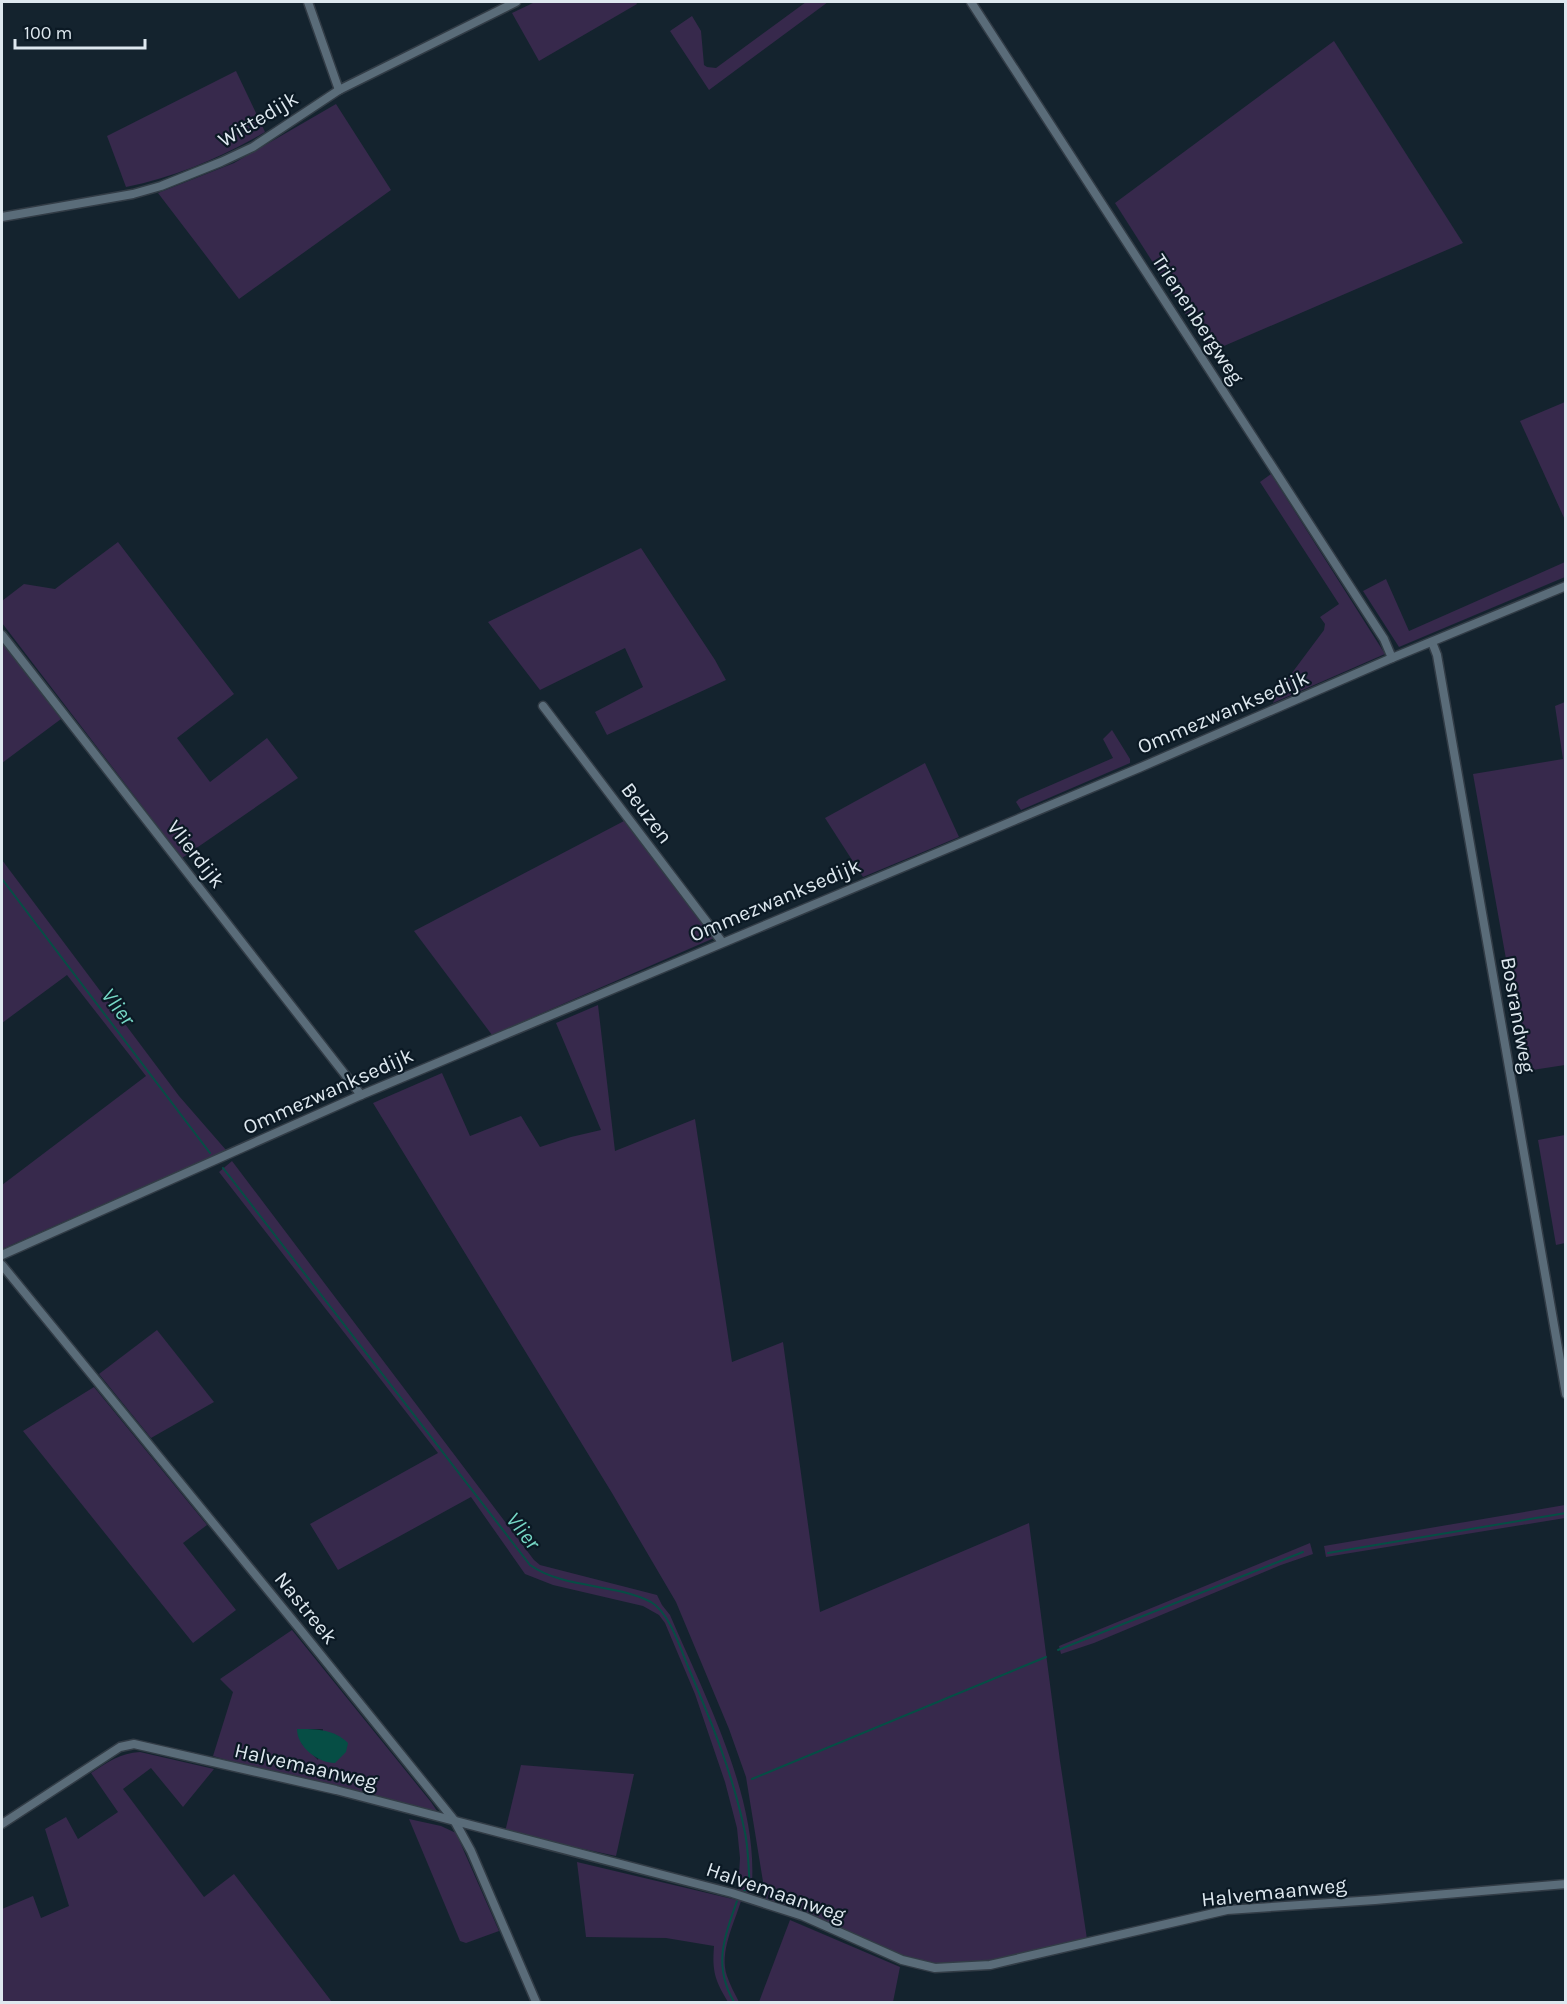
<svg xmlns="http://www.w3.org/2000/svg" width="1567" height="2004" font-family="Karla,sans-serif">
	<style>
		.green { fill: #37294c; fill-rule: evenodd }
		.water { fill: #064e45 }
		.lines { fill: none; stroke-linecap: round; stroke-linejoin: round }
		.stream { stroke: #064e45; stroke-width: 2 }
		.minor-casing { stroke: #323c46; stroke-width: 11 }
		.minor { stroke: #5a6c79; stroke-width: 8 }
		.labels { text-anchor: middle; dominant-baseline: central; stroke-width: 4.5; stroke-linejoin: round; paint-order: stroke }
		.street-label { font-size: 21px; fill: #dee8ef; stroke: #0b1924 }
		.water-label { font-size: 22px; font-style: italic; fill: #76d8c6; stroke: #0b1924 }
	</style>
	<rect width="100%" height="100%" fill="#14232e"/>
	<g class="green">
		<polygon points="535,2 636,2 637,4 539,61 512,13"/>
		<polygon points="806,2 828,2 709,90 670,31 692,16 701,31 704,65 707,67 716,68"/>
		<polygon points="1334,41 1463,243 1210,352 1115,203"/>
		<path d="M 236,71 L 265,132 C 222,157 175,177 126,187 L 107,136 Z"/>
		<polygon points="336,104 391,190 239,299 158,193 234,163"/>
		<polygon points="1565,402 1566,403 1565,520 1520,421"/>
		<polygon points="1271,474 1385,654 1273,703 1277,693 1324,630 1325,624 1320,617 1339,604 1260,482"/>
		<polygon points="118,542 234,694 177,738 210,782 267,738 298,778 182,858 2,623 2,601 24,584 55,589"/>
		<polygon points="641,548 715,660 726,680 607,735 595,712 643,687 625,648 540,690 488,622"/>
		<polygon points="1565,562 1565,577 1399,647 1363,591 1386,579 1409,631"/>
		<polygon points="2,642 61,719 2,763"/>
		<polygon points="1565,702 1565,1065 1526,1071 1473,774 1563,759 1555,706"/>
		<polygon points="1112,730 1130,759 1130,763 1021,810 1016,802 1019,799 1113,758 1103,739"/>
		<polygon points="925,763 959,837 863,877 825,818"/>
		<polygon points="624,821 714,938 492,1035 414,931"/>
		<polygon points="2,860 179,1096 226,1150 2,1249 2,1185 146,1076 67,975 2,1023"/>
		<polygon points="598,1005 615,1151 695,1119 732,1362 783,1342 820,1612 1029,1523 1060,1761 1087,1939 991,1961 932,1968 766,1900 746,1777 729,1729 676,1602 612,1493 373,1103 442,1073 470,1136 521,1116 540,1147 571,1137 601,1130 556,1023"/>
		<polygon points="1565,1135 1565,1243 1556,1245 1538,1140"/>
		<path d="M 232,1161 L 534,1560 L 540,1565 L 657,1595 L 662,1605 L 670,1615 C 705,1697 762,1803 751,1894 L 738,1891 L 740,1858 L 737,1828 L 725,1782 L 695,1694 L 665,1623 L 659,1615 L 643,1606 L 553,1585 L 525,1574 L 471,1497 L 338,1570 L 310,1524 L 438,1453 L 219,1172 Z"/>
		<polygon points="157,1330 214,1402 151,1438 99,1374"/>
		<polygon points="94,1387 207,1525 183,1543 236,1610 193,1643 23,1431"/>
		<polygon points="1565,1505 1565,1518 1326,1557 1324,1546"/>
		<polygon points="1310,1543 1313,1554 1281,1565 1094,1643 1061,1654 1059,1646"/>
		<path d="M 292,1630 L 431,1802 L 439,1814 L 292,1779 L 213,1756 L 233,1692 L 220,1679 ZM 298,1729 L 323,1729 L 318,1760 L 302,1744 Z"/>
		<path d="M 140,1752 L 214,1769 L 183,1807 L 151,1768 L 123,1789 L 204,1897 L 234,1874 L 332,2002 L 2,2002 L 2,1909 L 33,1896 L 41,1918 L 69,1906 L 45,1829 L 66,1817 L 78,1839 L 118,1812 L 91,1773 C 108,1762 120,1753 140,1752 Z"/>
		<polygon points="521,1765 634,1774 616,1856 505,1832"/>
		<polygon points="409,1819 441,1826 456,1833 499,1931 466,1943 460,1941"/>
		<path d="M 577,1862 L 741,1901 C 734,1924 719,1952 727,1976 C 730,1985 735,1994 739,2002 L 728,2002 C 715,1980 712,1972 714,1946 L 666,1938 L 586,1937 Z"/>
		<polygon points="790,1920 900,1967 893,2002 759,2002"/>
	</g>
	<path class="water" d="M 297,1729 C 316,1729 334,1729 348,1743 L 346,1752 L 335,1763 C 318,1763 297,1747 297,1729 Z"/>
	<g class="lines">
		<g class="stream">
			<polyline points="2,879 210,1153"/>
			<path d="M 223,1168 L 530,1565 C 564,1589 614,1583 651,1602 C 670,1613 681,1650 689,1669 C 711,1721 732,1772 744,1828 C 749,1847 748,1868 750,1887 L 744,1891"/>
			<polyline points="1328,1553 1566,1513"/>
			<polyline points="1058,1650 1303,1552"/>
			<polyline points="752,1779 1046,1657"/>
			<path d="M 734,2002 C 713,1966 724,1938 737,1901"/>
		</g>
		<defs>
			<g id="minor">
				<polyline points="308,2 339,90"/>
				<polyline points="971,2 1384,639 1392,658"/>
				<polyline points="2,217 133,194 161,186 221,162 253,147 339,90 516,2"/>
				<polyline points="2,635 361,1095"/>
				<polyline points="1432,642 1437,655 1566,1394"/>
				<polyline points="543,706 722,942"/>
				<polyline points="2,1255 361,1095 1139,768 1392,658 1566,586"/>
				<polyline points="2,1265 299,1628 454,1820 471,1851 536,2002"/>
				<polyline points="2,1824 120,1747 134,1744 336,1790 732,1893 803,1916 902,1960 935,1968 990,1965 1227,1910 1375,1900 1566,1884"/>
			</g>
		</defs>
		<use href="#minor" class="minor-casing"/>
		<use href="#minor" class="minor"/>
	</g>
	<g class="labels">
		<g class="street-label">
			<text transform="translate(258 119) rotate(-31)">Wittedijk</text>
			<text transform="translate(1198 319) rotate(57)">Trienenbergweg</text>
			<text transform="translate(1223 712) rotate(-23)">Ommezwanksedijk</text>
			<text transform="translate(647 813) rotate(53)">Beuzen</text>
			<text transform="translate(196 854) rotate(52)">Vlierdijk</text>
			<text transform="translate(775 900) rotate(-23)">Ommezwanksedijk</text>
			<text transform="translate(1518 1015) rotate(80)">Bosrandweg</text>
			<text transform="translate(328 1091) rotate(-24)">Ommezwanksedijk</text>
			<text transform="translate(306 1608) rotate(51)">Nastreek</text>
			<text transform="translate(306 1766) rotate(13)">Halvemaanweg</text>
			<text transform="translate(776 1892) rotate(19)">Halvemaanweg</text>
			<text transform="translate(1274 1892) rotate(-6)">Halvemaanweg</text>
		</g>
		<g class="water-label">
			<text transform="translate(118 1007) rotate(53)">Vlier</text>
			<text transform="translate(523 1531) rotate(52)">Vlier</text>
		</g>
	</g>
	<rect width="1567" height="2004" fill="none" stroke="#dee8ef" stroke-width="6"/>
	<path d="M15 39v9h130v-9" fill="none" stroke="#dee8ef" stroke-width="3"/>
	<text x="24" y="39" font-size="18" fill="#dee8ef" stroke="#0b1924" stroke-width="4.5" paint-order="stroke">100 m</text>
</svg>
